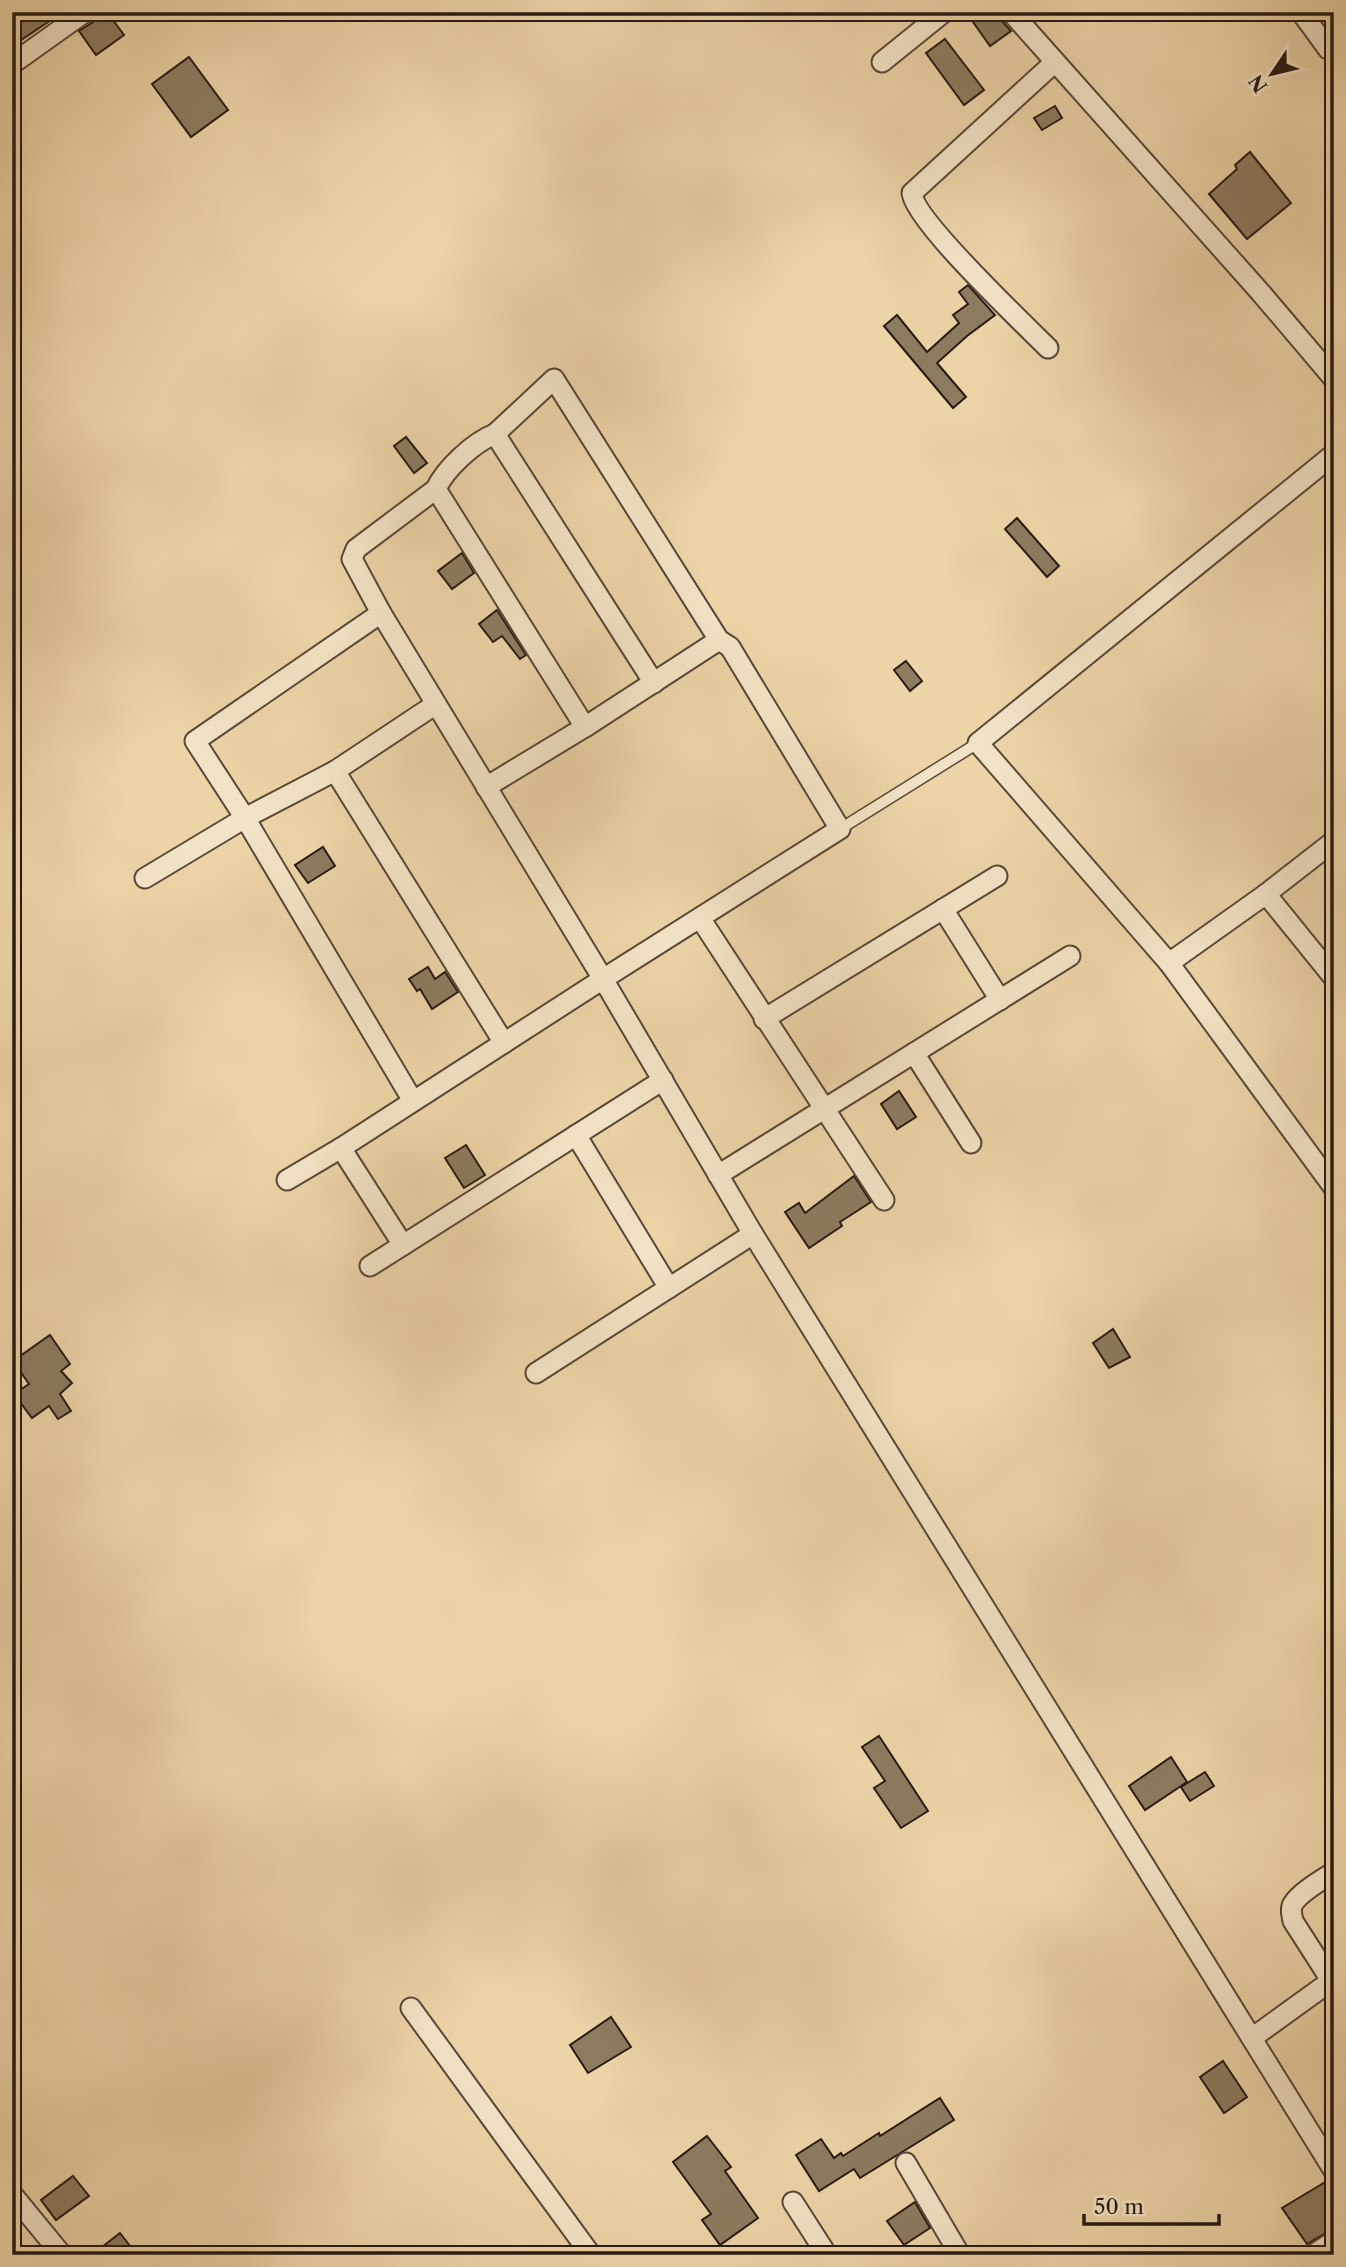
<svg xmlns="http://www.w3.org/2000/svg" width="1346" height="2267" font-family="'Libre Caslon Text',serif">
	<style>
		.building { fill: #8d7b60; stroke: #271a14; stroke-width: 2 }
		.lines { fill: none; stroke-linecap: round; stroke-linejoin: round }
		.lane-casing { stroke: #584839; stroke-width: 13 }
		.street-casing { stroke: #584839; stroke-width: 23 }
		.lane { stroke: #f3e3c6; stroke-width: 10 }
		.street { stroke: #f3e3c6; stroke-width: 19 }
	</style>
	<rect width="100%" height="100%" fill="#ecd4a7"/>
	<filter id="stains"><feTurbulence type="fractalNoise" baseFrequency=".00286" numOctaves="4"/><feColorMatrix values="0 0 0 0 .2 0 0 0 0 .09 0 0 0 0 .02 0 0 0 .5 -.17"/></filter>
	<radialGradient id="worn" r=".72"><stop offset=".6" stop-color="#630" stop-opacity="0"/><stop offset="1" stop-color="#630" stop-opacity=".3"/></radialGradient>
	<g class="building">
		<polygon points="18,12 63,12 18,42 12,33 12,16"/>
		<polygon points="97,12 107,12 124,35 96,55 79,31 93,22"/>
		<polygon points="966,12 999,12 1001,20 1011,31 990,46"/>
		<polygon points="945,39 984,90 964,105 926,53"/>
		<polygon points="189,57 228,110 191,137 152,84"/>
		<polygon points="1055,106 1062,118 1042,130 1034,118"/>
		<polygon points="1250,152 1291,203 1247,239 1209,194 1237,169 1235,165"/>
		<polygon points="968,285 995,315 967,336 937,363 966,397 953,408 884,326 897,315 927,352 959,323 953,315 968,304 959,292"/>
		<polygon points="406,437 427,463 414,473 394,446"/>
		<polygon points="1017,518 1059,566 1047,577 1005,529"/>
		<polygon points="462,553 474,573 452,589 438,571"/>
		<polygon points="497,610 526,655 520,659 502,636 493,642 479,624"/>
		<polygon points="906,661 922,681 910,691 894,670"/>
		<polygon points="323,847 335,866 308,883 295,865"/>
		<polygon points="428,967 435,979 445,972 458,992 432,1009 420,989 417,991 409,979"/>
		<polygon points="899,1091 916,1117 897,1129 881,1104"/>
		<polygon points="466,1145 485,1175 464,1188 445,1158"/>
		<polygon points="854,1176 871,1202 840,1222 842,1226 809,1248 785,1212 799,1203 805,1213"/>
		<polygon points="1113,1329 1130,1357 1109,1368 1093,1343"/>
		<polygon points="50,1335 70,1364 61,1371 72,1383 60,1394 71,1411 58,1419 49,1406 32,1418 14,1394 29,1384 13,1361"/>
		<polygon points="879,1736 928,1811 901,1828 874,1788 885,1781 862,1747"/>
		<polygon points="1171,1757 1187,1782 1145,1810 1129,1786"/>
		<polygon points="1205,1772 1214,1786 1190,1801 1181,1787"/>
		<polygon points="611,2017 631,2047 588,2073 570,2045"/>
		<polygon points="1223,2061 1247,2097 1224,2113 1200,2077"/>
		<polygon points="940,2098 954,2120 860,2178 854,2169 819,2191 796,2155 821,2139 834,2158 841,2153 843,2156 879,2133 880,2136"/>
		<polygon points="707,2136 731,2167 725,2171 758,2218 720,2245 702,2220 711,2214 673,2162"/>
		<polygon points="73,2176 89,2196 56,2220 41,2200"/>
		<polygon points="1327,2181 1334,2183 1334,2228 1307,2244 1282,2208"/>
		<polygon points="915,2202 930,2228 904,2245 887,2221"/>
		<polygon points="120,2233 137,2255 92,2255"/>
	</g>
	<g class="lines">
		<defs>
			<polyline id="lane" points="840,829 978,743"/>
			<g id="street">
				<polyline points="1011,12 1261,293 1334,379"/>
				<polyline points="1301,12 1328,49 1334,52"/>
				<polyline points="882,62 944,12"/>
				<polyline points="12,64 85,12"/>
				<path d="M 1048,348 C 1023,323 914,220 912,193 L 1055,62"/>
				<polyline points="495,434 654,683"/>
				<polyline points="1334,454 978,743 1169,963 1334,1188"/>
				<polyline points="436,489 585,727"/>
				<polyline points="381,613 195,741 245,818 413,1101"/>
				<polyline points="335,771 504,1043"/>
				<polyline points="486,787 585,727 719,640"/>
				<polyline points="145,878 245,818 335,771 436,704"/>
				<polyline points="1266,894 1334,978"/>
				<polyline points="943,909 1000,1000"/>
				<polyline points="700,918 884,1200"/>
				<polyline points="1169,963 1266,894 1334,841"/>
				<polyline points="764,1019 997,876"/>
				<polyline points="914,1053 971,1143"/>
				<polyline points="576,1135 669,1288"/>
				<polyline points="341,1148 403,1245"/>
				<polyline points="718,1175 1070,956"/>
				<path d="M 287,1180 L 341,1148 L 603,979 L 381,613 L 352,559 L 356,549 L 436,489 C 445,469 474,442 495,434 L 554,379 L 719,640 L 730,647 L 840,829 L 603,979 L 753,1234 L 1334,2171"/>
				<polyline points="370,1266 663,1080"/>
				<polyline points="536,1373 753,1234"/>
				<path d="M 1334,1872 C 1323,1879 1299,1893 1293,1904 C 1290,1909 1292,1916 1293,1921 L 1334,1985"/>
				<polyline points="411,2008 591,2255"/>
				<polyline points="1252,2038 1331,1981"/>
				<polyline points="906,2163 960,2255"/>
				<polyline points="12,2194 62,2255"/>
				<polyline points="793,2202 827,2255"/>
				<polyline points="1313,2255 1334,2241"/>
			</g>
		</defs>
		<use href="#lane" class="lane-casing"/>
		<use href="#street" class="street-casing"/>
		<use href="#lane" class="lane"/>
		<use href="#street" class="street"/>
	</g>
	<rect width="1346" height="2267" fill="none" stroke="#ecd4a7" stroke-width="42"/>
	<rect x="14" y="14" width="1318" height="2239" fill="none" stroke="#271a14" stroke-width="3.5"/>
	<rect x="21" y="21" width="1304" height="2225" fill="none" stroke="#271a14" stroke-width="2"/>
	<g transform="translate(1272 74) rotate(235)" stroke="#f3e3c6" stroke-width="5" paint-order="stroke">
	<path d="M0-5L12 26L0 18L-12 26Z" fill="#271a14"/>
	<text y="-10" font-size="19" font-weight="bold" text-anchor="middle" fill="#271a14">N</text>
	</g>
	<path d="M1084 2214v10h135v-10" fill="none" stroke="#271a14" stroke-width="3.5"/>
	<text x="1094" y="2214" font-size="21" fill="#271a14" stroke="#f3e3c6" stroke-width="5" paint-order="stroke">50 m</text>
	<rect width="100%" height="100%" filter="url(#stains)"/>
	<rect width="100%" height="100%" fill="url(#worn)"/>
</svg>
